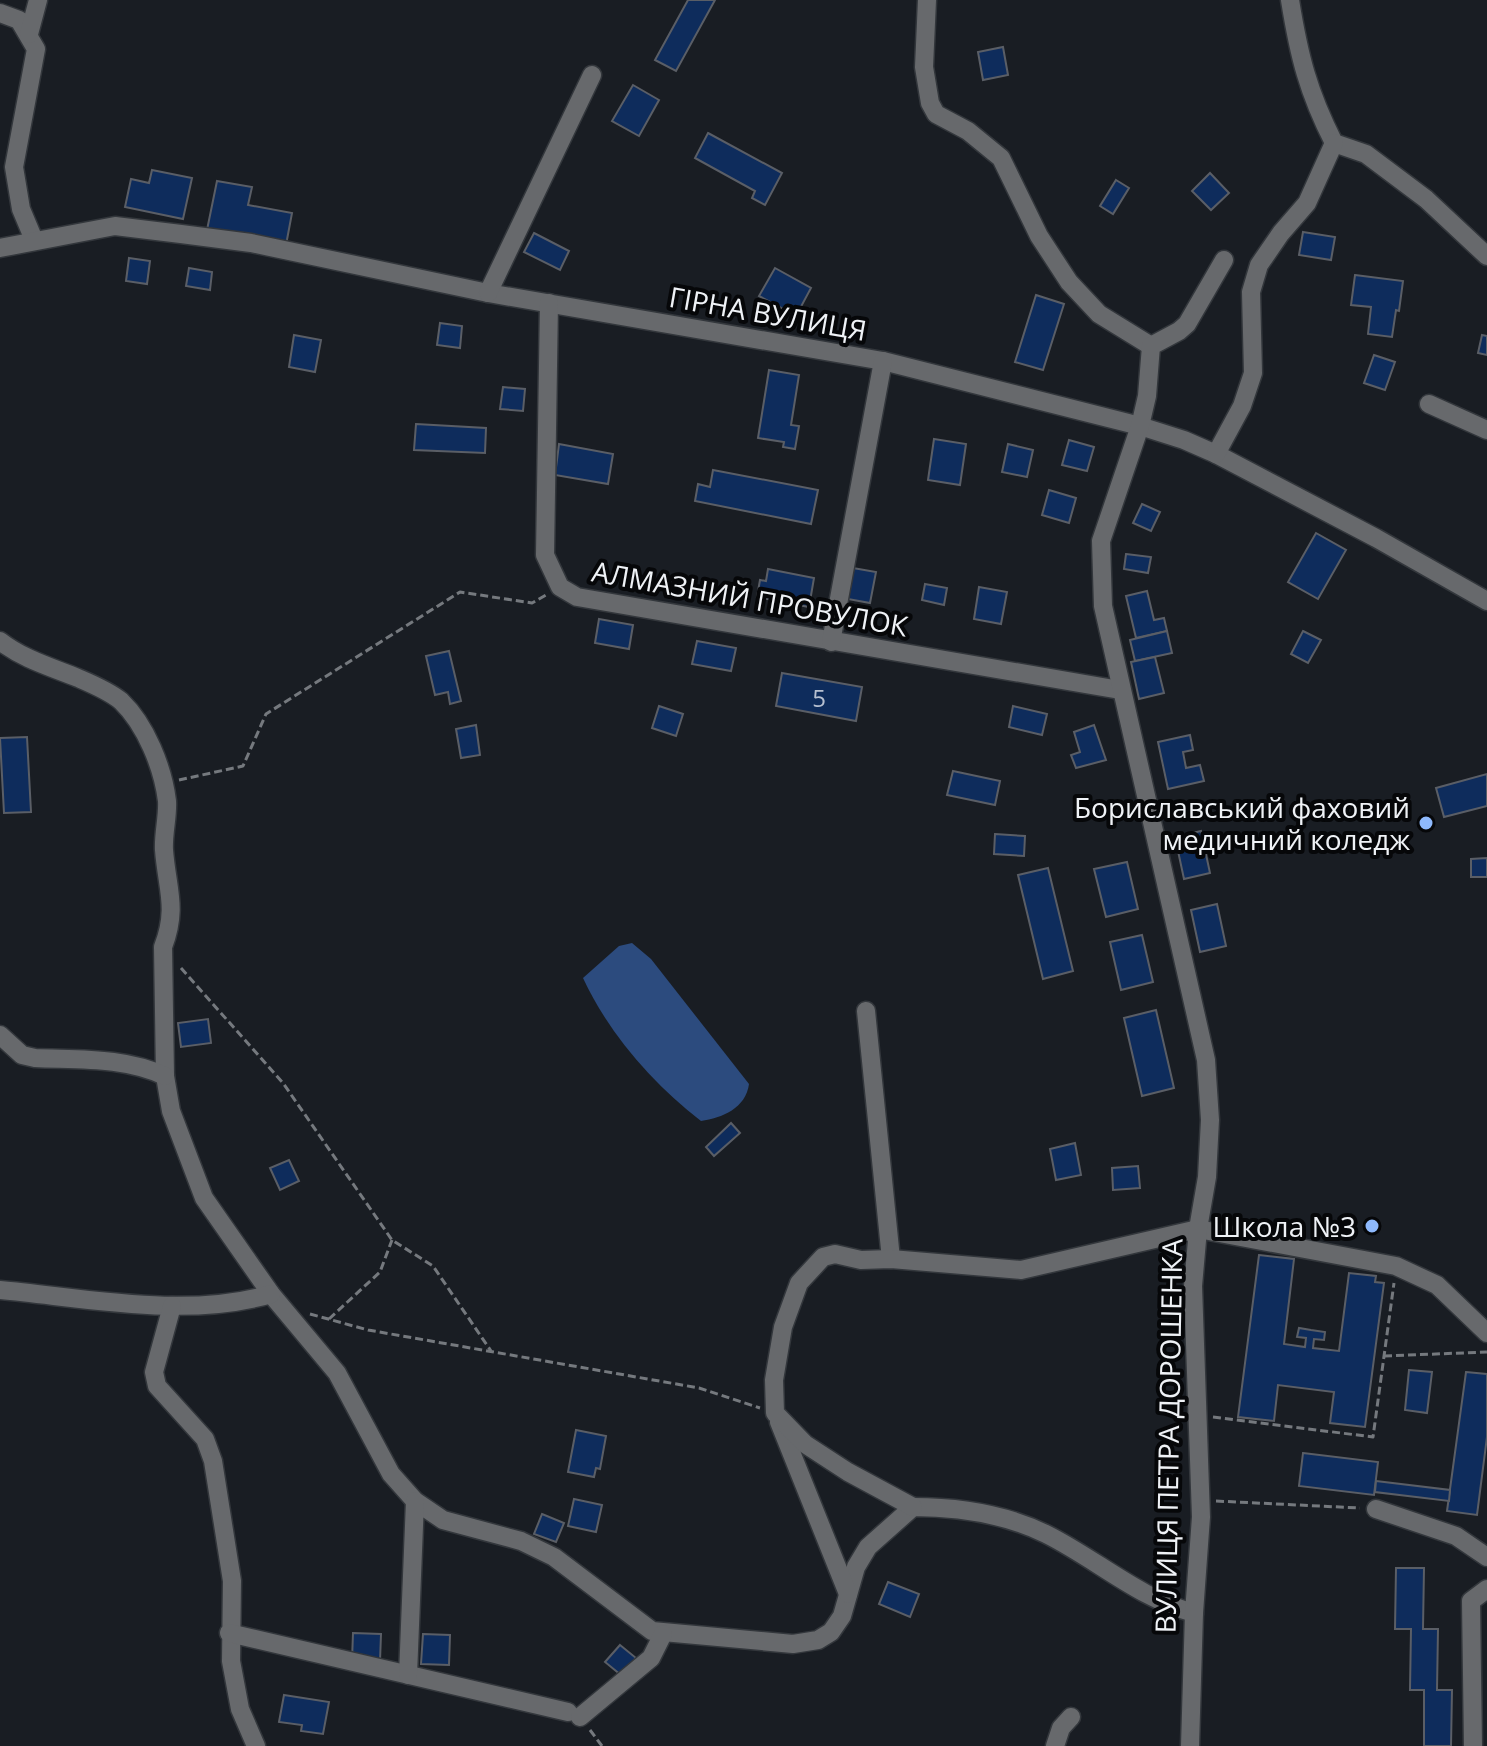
<svg xmlns="http://www.w3.org/2000/svg" width="1487" height="1746" font-family="'Open Sans',sans-serif">
	<style>
		.water { fill: #2c4b7e }
		.building { fill: #0e2c5c; stroke: #5a5e66; stroke-width: 2 }
		.lines { fill: none; stroke-linecap: round; stroke-linejoin: round }
		.minor-casing { stroke: #33373c; stroke-width: 21 }
		.path { stroke: #75797e; stroke-width: 3; stroke-dasharray: 8 4; stroke-linecap: butt }
		.minor { stroke: #67696c; stroke-width: 18 }
		.poi-dot { fill: #8eb9fd; stroke: #060709; stroke-width: 3 }
		.labels { text-anchor: middle; dominant-baseline: central; stroke-width: 8; stroke-linejoin: round; paint-order: stroke }
		.number-label { font-size: 24px; fill: #b7c0d0 }
		.street-label { font-size: 28px; fill: #eff2f6; stroke: #060709 }
		.poi-label { font-size: 28px; fill: #eff2f6; stroke: #060709; text-anchor: end }
	</style>
	<rect width="100%" height="100%" fill="#191d23"/>
	<path class="water" d="M 632,943 L 651,959 L 749,1084 C 746,1108 722,1118 701,1121 C 653,1084 609,1034 583,978 L 619,946 Z"/>
	<g class="building">
		<polygon points="688,0 715,0 676,71 655,60"/>
		<polygon points="1003,47 1008,75 983,80 978,52"/>
		<polygon points="633,85 659,100 639,136 612,121"/>
		<polygon points="708,133 782,173 765,205 752,198 755,191 695,158"/>
		<polygon points="152,170 192,178 183,219 125,207 131,179 149,183"/>
		<polygon points="1210,173 1229,193 1211,210 1192,191"/>
		<polygon points="1116,180 1129,188 1113,214 1100,206"/>
		<polygon points="217,181 252,187 248,205 292,213 286,245 207,230"/>
		<polygon points="1303,232 1335,237 1331,260 1299,255"/>
		<polygon points="534,233 569,251 560,270 524,252"/>
		<polygon points="129,258 150,261 147,284 126,281"/>
		<polygon points="189,268 212,272 210,290 186,286"/>
		<polygon points="775,268 811,288 796,316 759,296"/>
		<polygon points="1355,275 1403,281 1399,311 1396,310 1392,337 1368,334 1371,307 1351,305"/>
		<polygon points="1036,295 1064,304 1043,370 1015,362"/>
		<polygon points="440,323 462,326 460,348 437,345"/>
		<polygon points="294,335 321,340 315,372 289,367"/>
		<polygon points="1482,335 1487,336 1487,355 1478,353"/>
		<polygon points="1374,355 1395,362 1385,390 1364,383"/>
		<polygon points="769,370 799,375 791,425 799,426 795,449 783,447 784,442 758,438"/>
		<polygon points="503,387 525,389 523,411 500,409"/>
		<polygon points="416,424 486,428 485,453 414,450"/>
		<polygon points="934,439 966,444 960,485 928,480"/>
		<polygon points="1069,440 1094,447 1087,471 1062,465"/>
		<polygon points="559,444 613,454 608,484 555,475"/>
		<polygon points="1008,444 1033,450 1027,477 1002,472"/>
		<polygon points="713,470 818,490 811,524 695,501 698,484 710,487"/>
		<polygon points="1049,490 1076,498 1069,523 1042,515"/>
		<polygon points="1142,504 1160,512 1151,531 1133,523"/>
		<polygon points="1316,533 1346,550 1318,599 1288,582"/>
		<polygon points="1126,554 1151,557 1148,573 1124,569"/>
		<polygon points="853,568 876,572 870,603 848,599"/>
		<polygon points="768,569 814,578 809,607 757,597 760,580 766,581"/>
		<polygon points="925,584 947,588 944,605 922,600"/>
		<polygon points="979,587 1007,592 1001,624 974,619"/>
		<polygon points="1147,591 1154,620 1164,618 1167,631 1136,638 1126,596"/>
		<polygon points="599,619 633,625 629,649 595,643"/>
		<polygon points="1167,631 1172,653 1135,661 1130,640"/>
		<polygon points="1303,631 1321,640 1308,663 1291,654"/>
		<polygon points="697,641 736,648 731,671 692,664"/>
		<polygon points="449,651 461,701 450,704 448,692 435,695 426,656"/>
		<polygon points="1155,657 1164,693 1139,699 1131,662"/>
		<polygon points="782,673 862,687 856,721 776,706"/>
		<polygon points="659,706 683,714 676,736 652,728"/>
		<polygon points="1013,706 1047,714 1042,735 1009,727"/>
		<polygon points="476,725 480,755 461,758 456,729"/>
		<polygon points="1094,725 1106,760 1076,768 1071,755 1080,752 1074,732"/>
		<polygon points="1190,735 1193,750 1183,752 1186,768 1200,765 1204,781 1168,789 1158,742"/>
		<polygon points="27,737 31,812 4,813 0,738"/>
		<polygon points="953,771 1000,781 995,805 947,795"/>
		<polygon points="1487,774 1487,806 1444,817 1436,788"/>
		<polygon points="1201,831 1210,873 1184,879 1175,837"/>
		<polygon points="995,834 1025,836 1024,856 994,854"/>
		<polygon points="1487,858 1487,877 1471,877 1471,859"/>
		<polygon points="1127,862 1138,909 1106,917 1094,869"/>
		<polygon points="1048,868 1073,971 1043,979 1018,875"/>
		<polygon points="1217,904 1226,946 1200,952 1191,910"/>
		<polygon points="1142,935 1153,982 1121,990 1110,942"/>
		<polygon points="1156,1010 1174,1088 1142,1096 1124,1018"/>
		<polygon points="208,1019 211,1043 181,1047 178,1023"/>
		<polygon points="731,1123 740,1133 714,1156 706,1147"/>
		<polygon points="1075,1143 1081,1175 1056,1180 1050,1149"/>
		<polygon points="289,1160 299,1181 280,1190 270,1168"/>
		<polygon points="1138,1166 1140,1188 1113,1190 1112,1168"/>
		<polygon points="1259,1255 1294,1259 1284,1344 1305,1347 1306,1338 1297,1337 1299,1328 1311,1330 1325,1332 1324,1340 1314,1339 1313,1348 1339,1351 1349,1273 1376,1276 1375,1282 1384,1283 1365,1427 1330,1423 1334,1392 1278,1385 1274,1421 1238,1417"/>
		<polygon points="1409,1370 1432,1372 1427,1413 1405,1410"/>
		<polygon points="1466,1372 1487,1374 1487,1437 1477,1515 1447,1511"/>
		<polygon points="576,1430 606,1436 600,1469 596,1468 594,1477 568,1472"/>
		<polygon points="1303,1453 1378,1462 1374,1495 1299,1486"/>
		<polygon points="1376,1481 1450,1490 1449,1501 1375,1492"/>
		<polygon points="574,1499 602,1505 596,1532 568,1526"/>
		<polygon points="542,1514 564,1523 556,1542 534,1534"/>
		<polygon points="1396,1568 1424,1568 1423,1629 1438,1629 1437,1690 1452,1690 1451,1746 1424,1746 1424,1690 1410,1690 1411,1629 1395,1629"/>
		<polygon points="888,1582 919,1594 910,1617 879,1604"/>
		<polygon points="353,1633 381,1634 380,1661 352,1660"/>
		<polygon points="423,1634 450,1635 449,1665 421,1664"/>
		<polygon points="620,1645 636,1658 621,1675 605,1662"/>
		<polygon points="284,1695 329,1702 323,1734 301,1731 302,1725 279,1722"/>
	</g>
	<g class="lines">
		<defs>
			<g id="minor">
				<polyline points="927,0 924,67 930,103 936,114 968,131 1001,158 1039,236 1069,282 1099,314 1151,346"/>
				<path d="M 1290,0 C 1299,56 1308,92 1334,143 L 1366,154 L 1426,199 L 1487,256"/>
				<polyline points="0,13 19,20 36,49 14,167 21,209 34,240"/>
				<polyline points="29,34 38,0"/>
				<polyline points="0,248 115,226 181,234 251,243 488,293 883,361 1140,426 1184,440 1216,454 1376,538 1487,601"/>
				<polyline points="488,293 592,75"/>
				<polyline points="549,303 545,555 560,587 577,597 1120,690"/>
				<polyline points="1429,404 1487,430"/>
				<polyline points="1216,454 1242,406 1253,373 1251,292 1259,265 1281,233 1307,203 1334,143"/>
				<path d="M 0,641 C 23,659 51,667 78,678 C 92,684 109,691 121,701 C 146,725 163,768 167,801 C 168,817 163,834 164,850 C 167,889 178,908 163,947 L 165,1076 L 171,1111 L 204,1198 L 271,1294 L 337,1373 L 391,1474 L 415,1501 L 443,1520 L 521,1541 L 554,1557 L 652,1631 L 793,1644 L 818,1640 L 831,1632 L 842,1616 L 856,1567 L 868,1547 L 913,1507 C 959,1507 1005,1514 1046,1534 C 1098,1560 1138,1598 1194,1613"/>
				<polyline points="831,642 883,361"/>
				<polyline points="866,1011 891,1259"/>
				<path d="M 0,1035 L 22,1055 L 35,1058 C 79,1060 124,1057 165,1076"/>
				<path d="M 0,1290 C 86,1298 187,1319 271,1294"/>
				<polyline points="172,1306 154,1372 157,1386 205,1439 213,1461 232,1581 231,1661 240,1709 256,1746"/>
				<polyline points="779,1422 848,1594"/>
				<polyline points="913,1507 848,1472 805,1444 775,1413 774,1380 783,1327 799,1283 823,1257 835,1254 861,1260 891,1259 1021,1270 1198,1229 1396,1266 1437,1285 1487,1333"/>
				<polyline points="1376,1509 1456,1536 1487,1557"/>
				<polyline points="229,1633 568,1712"/>
				<polyline points="408,1675 415,1501"/>
				<polyline points="580,1717 651,1658 663,1634"/>
				<polyline points="1055,1746 1061,1728 1071,1717"/>
				<polyline points="1190,1746 1194,1613 1201,1517 1193,1286 1198,1229 1207,1177 1210,1120 1206,1060 1103,606 1101,541 1140,426 1147,396 1151,346 1179,331 1187,324 1224,260"/>
				<polyline points="1473,1746 1471,1601 1487,1589"/>
			</g>
		</defs>
		<use href="#minor" class="minor-casing"/>
		<g class="path">
			<polyline points="179,780 243,766 266,714 460,592 532,603 546,595"/>
			<polyline points="181,968 283,1083 392,1240 433,1266 491,1351"/>
			<polyline points="310,1314 368,1330 699,1388 760,1408"/>
			<polyline points="329,1319 380,1272 392,1240"/>
			<polyline points="1384,1356 1487,1352"/>
			<polyline points="1213,1417 1373,1437 1394,1283"/>
			<polyline points="1216,1501 1360,1508"/>
			<polyline points="590,1730 602,1746"/>
		</g>
		<use href="#minor" class="minor"/>
	</g>
	<g class="poi-dot">
		<circle cx="1426" cy="823" r="8"/>
		<circle cx="1372" cy="1226" r="8"/>
	</g>
	<g class="labels">
		<g class="number-label">
			<text x="819" y="697">5</text>
		</g>
		<g class="street-label">
			<text transform="translate(768 313) rotate(10)">ГІРНА ВУЛИЦЯ</text>
			<text transform="translate(750 598) rotate(10)">АЛМАЗНИЙ ПРОВУЛОК</text>
			<text transform="translate(1168 1436) rotate(-89)">ВУЛИЦЯ ПЕТРА ДОРОШЕНКА</text>
		</g>
		<g class="poi-label">
			<text x="1410" y="807">Бориславський фаховий<tspan x="1410" dy="32">медичний коледж</tspan></text>
			<text x="1356" y="1226">Школа №3</text>
		</g>
	</g>
</svg>
